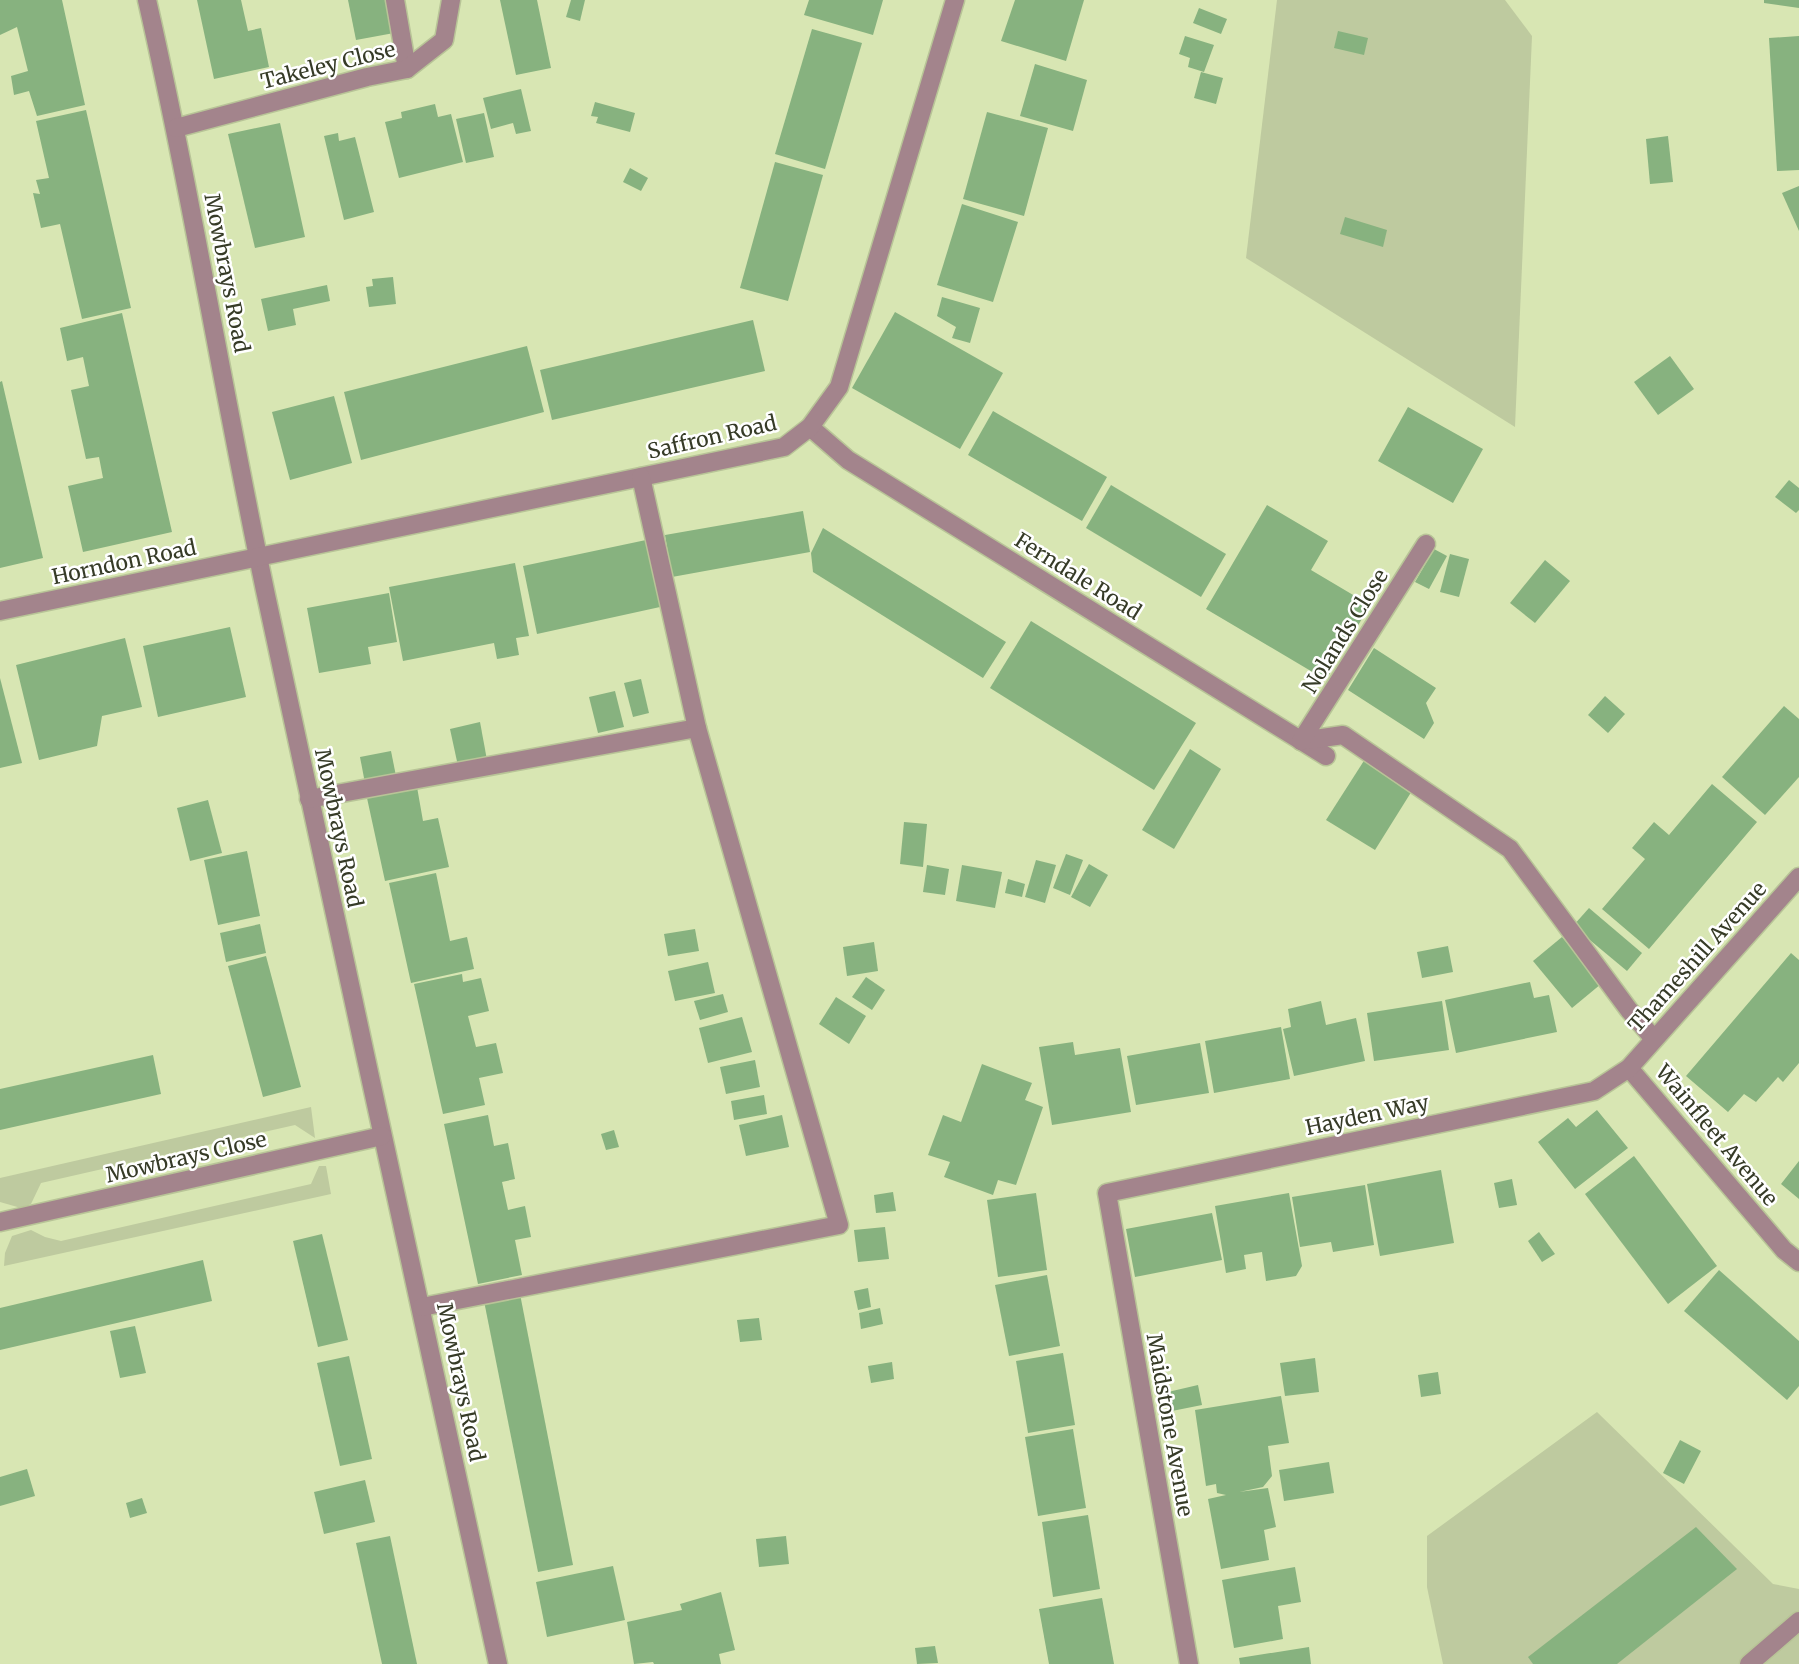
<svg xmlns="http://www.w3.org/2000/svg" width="1799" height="1664" font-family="Merriweather,serif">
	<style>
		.green { fill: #beca9f }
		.building { fill: #87b27f }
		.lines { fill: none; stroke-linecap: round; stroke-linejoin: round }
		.minor-casing { stroke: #b8c497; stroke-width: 21 }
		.minor { stroke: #a3848c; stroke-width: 18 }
		.labels { text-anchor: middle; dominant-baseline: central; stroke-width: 5; stroke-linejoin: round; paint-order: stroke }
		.street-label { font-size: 21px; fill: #363b27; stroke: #fff }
	</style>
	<rect width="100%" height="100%" fill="#d8e6b3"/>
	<g class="green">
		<polygon points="1277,0 1505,0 1532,36 1515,427 1246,258"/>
		<polygon points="311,1107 315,1138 295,1125 41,1183 31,1204 21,1208 0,1202 0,1178"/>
		<polygon points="319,1166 326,1166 331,1194 4,1266 5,1253 12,1236 31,1230 45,1237 61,1241 311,1184"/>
		<polygon points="1597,1412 1773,1584 1799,1589 1799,1664 1443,1664 1427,1587 1427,1536"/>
	</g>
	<g class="building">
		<polygon points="0,0 62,0 85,105 37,116 29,91 14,95 11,76 28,71 17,27 0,35"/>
		<polygon points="197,0 241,0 248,31 261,28 269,67 214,79"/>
		<polygon points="348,0 387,0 394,33 356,40"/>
		<polygon points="500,0 537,0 551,68 516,75"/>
		<polygon points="571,0 585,0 580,21 566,17"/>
		<polygon points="809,0 883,0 873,35 804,15"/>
		<polygon points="1015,0 1084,0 1066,61 1001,41"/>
		<polygon points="1764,0 1799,0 1799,8 1764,3"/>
		<polygon points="1199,8 1227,19 1221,34 1193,23"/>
		<polygon points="812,29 862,43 825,169 775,154"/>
		<polygon points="1338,31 1368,38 1364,55 1334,48"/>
		<polygon points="1185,36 1214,45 1204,72 1188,67 1190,58 1179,54"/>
		<polygon points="1799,36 1799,170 1777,171 1769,38"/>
		<polygon points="1035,64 1087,80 1073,131 1020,116"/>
		<polygon points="1201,72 1223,78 1216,104 1194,98"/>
		<polygon points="521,89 531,131 516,134 513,123 491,129 483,98"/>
		<polygon points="595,102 635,113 630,132 596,123 598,117 591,116"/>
		<polygon points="435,104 438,117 451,114 463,162 399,178 385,122 402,118 401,112"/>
		<polygon points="86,110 131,308 82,319 60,224 41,228 33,193 40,194 36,180 49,178 36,121"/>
		<polygon points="987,112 1048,128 1024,216 963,199"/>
		<polygon points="484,113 494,157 466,163 456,119"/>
		<polygon points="280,123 305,237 255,248 228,134"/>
		<polygon points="338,133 339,141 355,137 374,212 344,220 324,136"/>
		<polygon points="1668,136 1673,182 1650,184 1646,139"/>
		<polygon points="775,162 823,175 788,301 740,288"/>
		<polygon points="630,168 648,178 641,191 623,182"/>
		<polygon points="1799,186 1799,231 1782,193"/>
		<polygon points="962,204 1018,222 993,302 937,285"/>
		<polygon points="1345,217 1387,230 1383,247 1340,234"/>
		<polygon points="393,277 396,304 369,307 366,287 373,286 372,279"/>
		<polygon points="327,285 330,301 293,309 296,325 268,331 261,299"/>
		<polygon points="942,297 980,308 970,343 952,338 956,327 937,316"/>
		<polygon points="895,312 1003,373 960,449 852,388"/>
		<polygon points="122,313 172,532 83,552 68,486 103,478 99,457 86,459 71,390 89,386 83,357 67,361 60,328"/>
		<polygon points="753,320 765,371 552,420 540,370"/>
		<polygon points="527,346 544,412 361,460 344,392"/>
		<polygon points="1670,356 1694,389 1658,415 1634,382"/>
		<polygon points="2,381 43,558 0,568 0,382"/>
		<polygon points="334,396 352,463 290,480 272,412"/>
		<polygon points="1408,407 1483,449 1453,503 1378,461"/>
		<polygon points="993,411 1107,477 1082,521 968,455"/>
		<polygon points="1789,480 1799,488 1799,510 1796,513 1775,497"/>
		<polygon points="1111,485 1226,554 1201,597 1086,528"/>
		<polygon points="1267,505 1328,541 1311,570 1370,605 1326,680 1206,609"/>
		<polygon points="803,511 810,552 672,577 665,535"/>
		<polygon points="823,528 1006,642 983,678 813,572 811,553"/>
		<polygon points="646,540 660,607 537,634 523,566"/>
		<polygon points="1434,549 1447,556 1429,589 1415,582"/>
		<polygon points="1450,554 1469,559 1459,597 1440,592"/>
		<polygon points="1545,560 1570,581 1535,623 1510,603"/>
		<polygon points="515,563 529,636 516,638 519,655 497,659 494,643 403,661 389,587"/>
		<polygon points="389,593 397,642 368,647 371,664 319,673 307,608"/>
		<polygon points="1031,621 1196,723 1154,790 990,688"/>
		<polygon points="230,627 246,697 158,717 143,646"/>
		<polygon points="125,638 142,707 102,716 97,746 39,760 16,665"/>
		<polygon points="1374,648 1436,688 1426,703 1434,723 1424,739 1348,690"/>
		<polygon points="0,678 22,763 0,768"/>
		<polygon points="641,679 649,713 633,717 624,683"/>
		<polygon points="615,691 624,727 598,733 589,697"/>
		<polygon points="1605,696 1625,714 1608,733 1588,715"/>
		<polygon points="1784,706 1799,719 1799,777 1765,815 1722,777"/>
		<polygon points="480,722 487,760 458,766 450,729"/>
		<polygon points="1190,749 1221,769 1174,849 1142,830"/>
		<polygon points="391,751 396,776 365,783 360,757"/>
		<polygon points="1367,756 1415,786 1375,850 1326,820"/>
		<polygon points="1712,784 1757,822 1649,949 1602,909 1645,859 1632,848 1654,822 1669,835"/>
		<polygon points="417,787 423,821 438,818 449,867 385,881 367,798"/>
		<polygon points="208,800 222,853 190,861 177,808"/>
		<polygon points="904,822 927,824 923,867 900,864"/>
		<polygon points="247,851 260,916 218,925 204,860"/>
		<polygon points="1066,854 1083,860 1070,895 1053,888"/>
		<polygon points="1036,860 1056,865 1045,903 1025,897"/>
		<polygon points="1089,864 1108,875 1090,907 1071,897"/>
		<polygon points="927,865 949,869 945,895 923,892"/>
		<polygon points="962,865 1002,872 995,908 956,901"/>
		<polygon points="436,873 450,941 467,937 474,969 411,983 389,883"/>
		<polygon points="1008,879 1025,884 1022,897 1005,893"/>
		<polygon points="1589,908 1642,953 1627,971 1573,926"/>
		<polygon points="260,924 266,953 226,962 220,933"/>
		<polygon points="695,929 699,951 668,956 664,934"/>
		<polygon points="1562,937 1601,984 1572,1008 1533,961"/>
		<polygon points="874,942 878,971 847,976 843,947"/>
		<polygon points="1448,946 1453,972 1422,978 1417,952"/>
		<polygon points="1791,953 1799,960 1799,1063 1783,1082 1778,1077 1756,1102 1744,1094 1728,1112 1686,1076"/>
		<polygon points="266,956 301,1087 263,1097 228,966"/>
		<polygon points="708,962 715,993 675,1001 668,971"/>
		<polygon points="462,974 463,982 481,978 489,1011 468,1016 476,1047 496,1043 503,1073 479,1078 485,1105 443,1114 414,984"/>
		<polygon points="866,977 885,990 872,1010 852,997"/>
		<polygon points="1530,982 1534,998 1549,995 1557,1032 1456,1053 1445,1000"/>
		<polygon points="723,994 728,1012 700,1020 694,1001"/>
		<polygon points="836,997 866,1016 849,1044 819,1024"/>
		<polygon points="1321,1001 1326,1025 1356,1018 1365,1061 1294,1076 1283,1029 1291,1027 1288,1009"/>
		<polygon points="1442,1001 1449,1050 1374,1061 1367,1013"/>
		<polygon points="742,1017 752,1052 708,1063 699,1028"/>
		<polygon points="1281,1027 1290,1079 1214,1093 1205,1041"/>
		<polygon points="1073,1042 1075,1055 1120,1048 1131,1112 1052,1125 1039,1047"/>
		<polygon points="1200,1043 1209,1093 1136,1105 1127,1056"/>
		<polygon points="153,1055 161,1094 0,1130 0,1089"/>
		<polygon points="755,1060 760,1087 726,1094 720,1067"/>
		<polygon points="982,1064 1032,1083 1025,1100 1043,1107 1016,1185 998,1180 993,1195 944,1177 950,1162 928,1155 943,1115 961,1122"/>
		<polygon points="764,1095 767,1114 734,1120 731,1101"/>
		<polygon points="1597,1110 1628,1148 1575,1189 1538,1142 1568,1118 1576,1127"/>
		<polygon points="488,1115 494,1146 508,1143 515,1179 502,1182 508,1210 525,1206 531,1237 515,1240 522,1275 478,1284 444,1124"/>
		<polygon points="782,1115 789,1147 746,1156 739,1125"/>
		<polygon points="614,1130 619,1147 606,1150 601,1134"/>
		<polygon points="1634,1156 1717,1266 1668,1304 1585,1194"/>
		<polygon points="1799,1161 1799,1199 1781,1184"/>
		<polygon points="1441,1170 1454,1243 1380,1256 1367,1184"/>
		<polygon points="1512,1179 1517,1205 1499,1208 1494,1183"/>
		<polygon points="1365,1185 1374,1245 1333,1252 1331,1242 1300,1247 1292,1197"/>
		<polygon points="893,1192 896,1211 876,1213 874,1195"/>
		<polygon points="1036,1193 1047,1270 998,1277 987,1200"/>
		<polygon points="1289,1193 1302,1266 1296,1276 1266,1281 1262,1252 1244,1255 1246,1269 1226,1273 1215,1206"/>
		<polygon points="1212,1213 1222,1260 1135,1277 1126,1229"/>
		<polygon points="885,1227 889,1259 858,1262 854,1230"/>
		<polygon points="1539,1232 1555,1254 1542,1262 1528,1241"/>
		<polygon points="322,1234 348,1340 318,1347 293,1241"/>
		<polygon points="203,1260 212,1301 0,1350 0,1308"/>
		<polygon points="1719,1270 1799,1341 1799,1386 1787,1400 1684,1311"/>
		<polygon points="1047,1275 1060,1346 1009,1356 995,1285"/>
		<polygon points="868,1288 871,1307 858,1310 854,1291"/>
		<polygon points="520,1294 573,1565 538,1572 484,1301"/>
		<polygon points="880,1308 883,1324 861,1329 859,1313"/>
		<polygon points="759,1318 762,1340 740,1342 737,1320"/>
		<polygon points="135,1326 146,1373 120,1378 110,1331"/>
		<polygon points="1063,1353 1075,1425 1028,1433 1016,1361"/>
		<polygon points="349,1356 372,1459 340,1466 317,1363"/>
		<polygon points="1315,1358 1319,1392 1285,1396 1280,1363"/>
		<polygon points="892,1362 894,1379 871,1383 868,1366"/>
		<polygon points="1438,1372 1441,1394 1421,1397 1418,1375"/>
		<polygon points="1198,1385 1202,1405 1172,1411 1168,1392"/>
		<polygon points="1281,1396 1289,1443 1268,1446 1272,1476 1263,1487 1239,1492 1268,1488 1276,1527 1264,1530 1269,1560 1221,1569 1208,1499 1226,1495 1217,1493 1216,1484 1206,1486 1195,1410"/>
		<polygon points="1073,1429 1086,1508 1038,1516 1025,1437"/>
		<polygon points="1680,1440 1701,1451 1684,1484 1663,1473"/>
		<polygon points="1329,1462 1334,1493 1284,1501 1279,1470"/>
		<polygon points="27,1469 35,1496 0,1506 0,1477"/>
		<polygon points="365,1480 375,1522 324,1534 314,1492"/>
		<polygon points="142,1498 147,1513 130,1518 126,1503"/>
		<polygon points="1088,1515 1100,1589 1053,1597 1042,1522"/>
		<polygon points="1696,1527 1737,1569 1617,1664 1533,1664 1528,1657"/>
		<polygon points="390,1536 417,1664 382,1664 356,1543"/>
		<polygon points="786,1536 789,1564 759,1567 756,1539"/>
		<polygon points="613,1566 625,1620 547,1637 536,1582"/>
		<polygon points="1295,1567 1301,1602 1278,1606 1283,1639 1234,1648 1222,1580"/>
		<polygon points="721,1592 735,1650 719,1654 721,1664 654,1664 653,1662 634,1664 627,1622 682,1610 680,1604"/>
		<polygon points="1102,1598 1114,1664 1049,1664 1039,1609"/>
		<polygon points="935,1646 938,1663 917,1664 915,1648"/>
		<polygon points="1309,1647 1311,1664 1240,1664 1239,1658"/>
	</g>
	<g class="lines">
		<defs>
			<g id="minor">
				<path d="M 147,0 C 192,197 224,397 266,595 C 341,952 422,1307 498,1664"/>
				<polyline points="395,0 407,69"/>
				<polyline points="176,128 367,77 407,69 444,40 451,0"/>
				<polyline points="810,427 848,460 1326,756"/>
				<polyline points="0,611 784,447 810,427 839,387 955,0"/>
				<polyline points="1301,741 1343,735 1510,849 1629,1010 1654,1039"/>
				<polyline points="1301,741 1426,544"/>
				<polyline points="309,799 697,728"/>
				<polyline points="1629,1068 1784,1250 1799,1262"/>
				<polyline points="0,1222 382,1136"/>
				<polyline points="422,1307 839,1225 697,728 641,477"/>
				<polyline points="1189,1664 1107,1193 1594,1091 1629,1068 1799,877"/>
				<polyline points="1749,1664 1799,1621"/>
			</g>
		</defs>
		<use href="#minor" class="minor-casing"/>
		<use href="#minor" class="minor"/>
	</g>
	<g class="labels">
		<g class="street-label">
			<text transform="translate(328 65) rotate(-14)">Takeley Close</text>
			<text transform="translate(227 273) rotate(79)">Mowbrays Road</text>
			<text transform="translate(712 437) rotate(-13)">Saffron Road</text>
			<text transform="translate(124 562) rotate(-12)">Horndon Road</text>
			<text transform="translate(1078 576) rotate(32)">Ferndale Road</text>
			<text transform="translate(1345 631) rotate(-58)">Nolands Close</text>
			<text transform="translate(339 828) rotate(78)">Mowbrays Road</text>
			<text transform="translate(1697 957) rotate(-48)">Thameshill Avenue</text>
			<text transform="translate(1367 1115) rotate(-12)">Hayden Way</text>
			<text transform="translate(1717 1135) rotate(50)">Wainfleet Avenue</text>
			<text transform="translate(186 1157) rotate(-13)">Mowbrays Close</text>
			<text transform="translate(461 1382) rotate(78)">Mowbrays Road</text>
			<text transform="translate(1170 1425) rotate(80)">Maidstone Avenue</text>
		</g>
	</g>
</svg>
